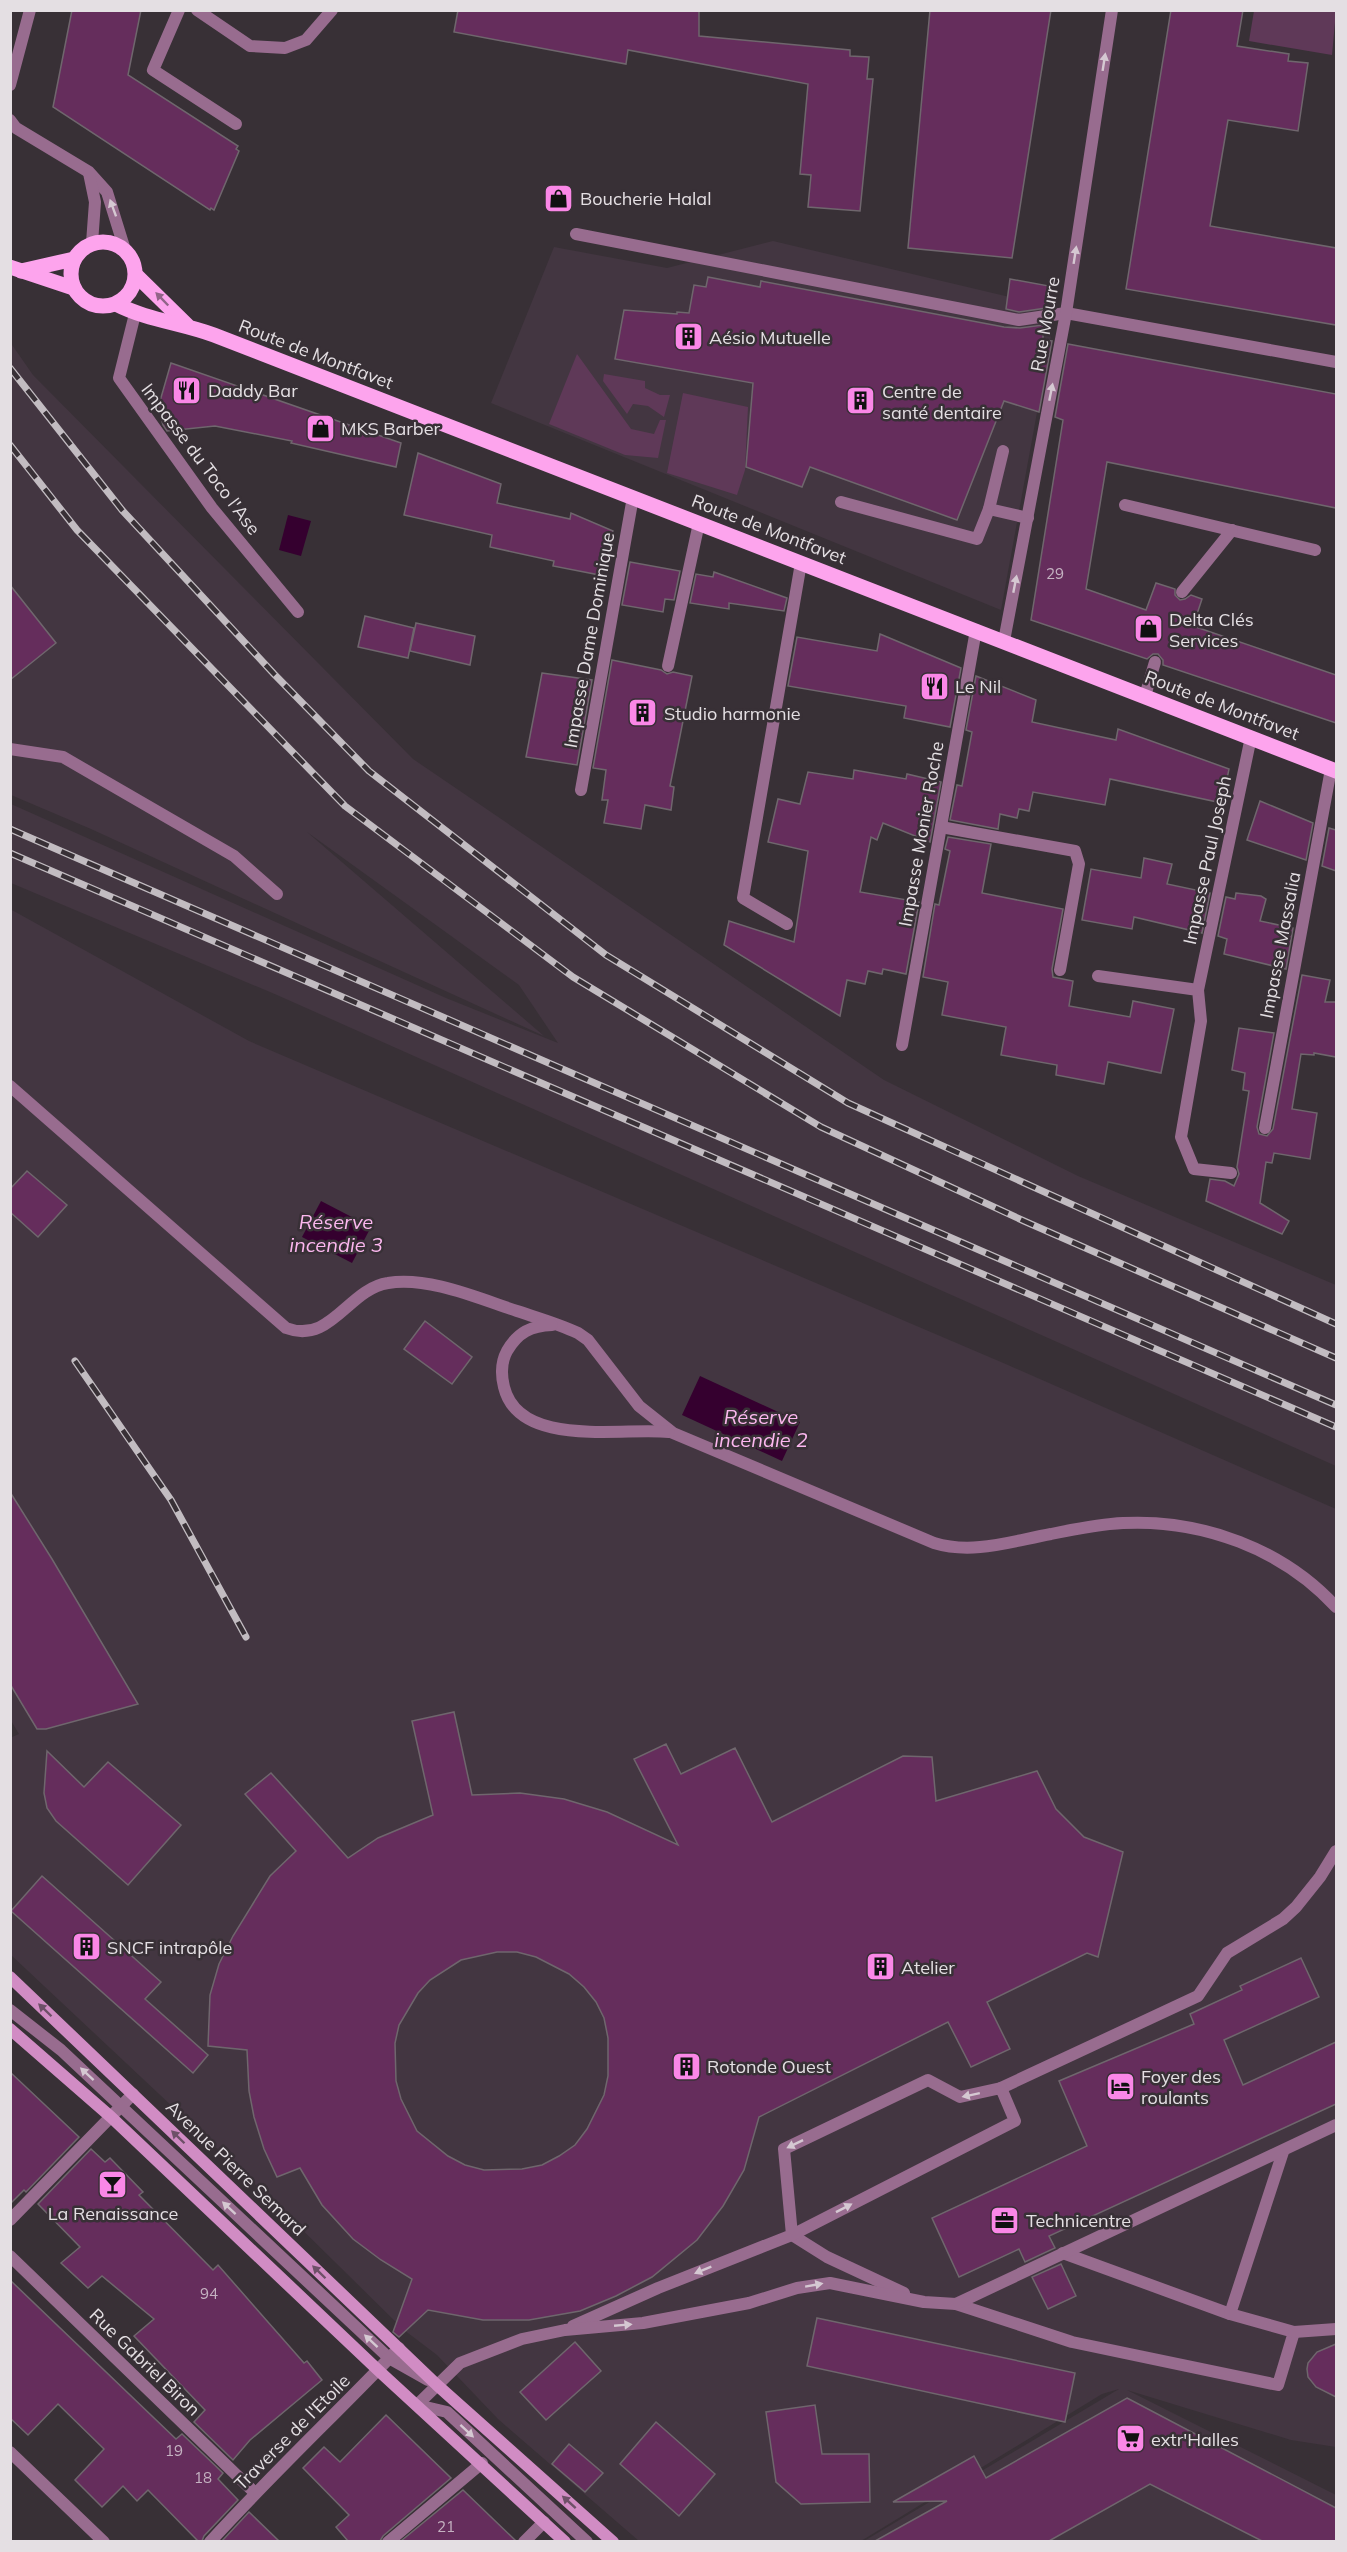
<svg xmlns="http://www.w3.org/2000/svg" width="1347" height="2552" font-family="Mulish,sans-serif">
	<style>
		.built { fill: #433641 }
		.green { fill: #5f3958 }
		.water { fill: #35002f }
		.building { fill: #652d5c; stroke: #6f666d; stroke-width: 1.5; fill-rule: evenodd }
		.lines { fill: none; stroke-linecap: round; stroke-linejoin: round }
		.service { stroke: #986c8f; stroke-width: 12 }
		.minor { stroke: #986c8f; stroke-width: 12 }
		.secondary { stroke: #d18cc4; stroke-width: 12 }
		.primary { stroke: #fda4ed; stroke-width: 15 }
		.rail-casing { stroke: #c2bcc1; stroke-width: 7 }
		.rail { stroke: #383036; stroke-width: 4.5; stroke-dasharray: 14; stroke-linecap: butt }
		.oneway { fill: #d5c8d2 }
		.oneway2 { fill: #916488 }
		.oneway3 { fill: #6e5068 }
		.labels { text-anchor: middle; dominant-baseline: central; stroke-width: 5; stroke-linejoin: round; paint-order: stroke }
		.number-label { font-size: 15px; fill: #c4b2c1 }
		.poi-label { font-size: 18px; fill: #e4dfe3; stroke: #383036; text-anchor: start }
		.street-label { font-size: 18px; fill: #e4dfe3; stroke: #383036 }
		.water-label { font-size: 20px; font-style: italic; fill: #fcb7ef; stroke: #383036 }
	</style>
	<rect width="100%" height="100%" fill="#383036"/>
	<g class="built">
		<polygon points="773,241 1056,308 1001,610 491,403 554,247 667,268"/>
		<polygon points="10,342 33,375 413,759 884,1080 1078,1176 1336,1285 1336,1466 277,995 11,883 11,804 446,998 558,1043 519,985 307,832 544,1036 91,829 11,795"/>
		<polygon points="10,909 249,1041 1008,1365 1336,1509 1336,2447 1291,2440 1127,2390 1336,2495 1336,2541 864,2541 1119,2389 1102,2394 861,2541 639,2541 498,2419 437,2355 404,2330 273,2201 11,1955 10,1738 19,1734 10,1719"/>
	</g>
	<g class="green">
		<polygon points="1254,11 1336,11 1332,55 1249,41"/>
		<polygon points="577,354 631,429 654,434 660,420 666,420 658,458 625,455 549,424"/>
		<polygon points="604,374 645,381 645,388 660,395 670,395 664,417 648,406 633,404 627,414 603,381"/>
		<polygon points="683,393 748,407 745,470 737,495 667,473"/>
	</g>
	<g class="water">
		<polygon points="288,515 311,521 301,556 279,550"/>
		<polygon points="321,1201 371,1227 352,1263 302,1237"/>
		<polygon points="700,1376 800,1422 782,1461 682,1415"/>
	</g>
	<g class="building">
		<polygon points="72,10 141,10 128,75 238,146 236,149 239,151 214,210 211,208 210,210 53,107"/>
		<polygon points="458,10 699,10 699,36 850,50 850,56 869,57 867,79 873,79 860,211 808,207 811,175 800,174 808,84 628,50 626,64 454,32"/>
		<polygon points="930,10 1051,10 1012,258 908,248"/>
		<polygon points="1171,10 1243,10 1237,46 1289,54 1288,61 1308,63 1298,131 1228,120 1210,226 1336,248 1336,325 1126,289"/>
		<polygon points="708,277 760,287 761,281 1004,327 1020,328 1043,325 1043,340 1052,341 1039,412 1004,401 957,520 810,467 802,487 746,467 753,383 615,359 624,310 677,314 677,312 689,313 694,285 706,287"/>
		<polygon points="1010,279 1049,286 1046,308 1019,312 1006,309"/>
		<polygon points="1068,344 1336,394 1336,508 1107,462 1086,589 1146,610 1156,583 1175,589 1175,595 1180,600 1185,599 1191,595 1202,599 1193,626 1336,675 1336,723 1163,665 1163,660 1158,654 1153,654 1147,659 1031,620 1063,420 1055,417"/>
		<polygon points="171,363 401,443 396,467 291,443 292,441 215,426 167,431 163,425 158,408"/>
		<polygon points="418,453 501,484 497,503 570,519 571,513 613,531 605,576 553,566 554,561 490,547 492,535 404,515"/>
		<polygon points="630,562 680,571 674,600 665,599 663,612 622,605"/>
		<polygon points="714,572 787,598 784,611 729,603 729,609 690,603 696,574 713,577"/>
		<polygon points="10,585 56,643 10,680"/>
		<polygon points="365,616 414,628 408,658 358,647"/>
		<polygon points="416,623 475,636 470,665 410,651"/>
		<polygon points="880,634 961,668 950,727 904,718 906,706 788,686 797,637 877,651"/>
		<polygon points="612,660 661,670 667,674 673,672 692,676 670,786 674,787 671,810 645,805 641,829 604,823 608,800 602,800 606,770 593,768"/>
		<polygon points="542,673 592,680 577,765 526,757"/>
		<polygon points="976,676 1036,700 1032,722 1116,740 1118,729 1229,769 1222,803 1110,779 1105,805 1033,792 1029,811 1019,809 1017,818 1000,814 998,829 950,820 957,785 962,786 972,732 966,730"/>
		<polygon points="854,770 906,779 907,774 941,782 930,842 883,823 877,840 871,837 860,892 919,902 906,974 883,969 882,974 868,971 865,984 847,980 840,1016 724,945 729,921 794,942 808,851 768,842 778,799 800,804 808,772 853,779"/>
		<polygon points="1260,801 1313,823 1306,860 1247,840"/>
		<polygon points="1329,828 1336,830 1336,871 1322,866"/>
		<polygon points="948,837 991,844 982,893 1063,909 1052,969 1053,977 1073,981 1069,1006 1130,1017 1133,1001 1174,1009 1161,1073 1108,1062 1104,1084 1056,1075 1057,1065 1001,1055 1006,1027 942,1015 948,982 923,977 935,904 939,905 950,851 945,849"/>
		<polygon points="1144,858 1172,864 1167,884 1210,893 1202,933 1134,917 1132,929 1082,920 1091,869 1141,878"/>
		<polygon points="1236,893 1261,896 1266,899 1260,921 1293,928 1286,969 1224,954 1227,939 1218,936 1226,897 1235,899"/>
		<polygon points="1302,975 1330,980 1325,1002 1336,1002 1336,1057 1314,1053 1314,1055 1301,1054 1292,1109 1317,1113 1310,1159 1274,1153 1272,1163 1266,1162 1260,1203 1289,1221 1282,1234 1206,1201 1210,1179 1225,1181 1234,1186 1239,1174 1237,1167 1249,1091 1243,1090 1245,1073 1232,1070 1239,1028 1274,1033 1257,1127 1259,1134 1267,1136 1273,1129"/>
		<polygon points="27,1171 67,1205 38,1237 10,1212 10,1189"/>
		<polygon points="425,1321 472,1357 452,1384 404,1349"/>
		<polygon points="10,1492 52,1559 138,1704 46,1729 37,1729 10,1684"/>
		<path d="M 454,1712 L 472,1795 L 520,1793 L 564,1799 L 607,1812 L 678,1845 L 634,1759 L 666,1744 L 681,1774 L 735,1748 L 772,1822 L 903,1756 L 932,1757 L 936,1801 L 1037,1771 L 1056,1809 L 1084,1837 L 1123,1852 L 1098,1957 L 1087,1953 L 987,2002 L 1010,2049 L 971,2067 L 948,2022 L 759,2117 L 744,2170 L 723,2206 L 697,2240 L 652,2277 L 616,2296 L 580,2311 L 529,2320 L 483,2320 L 428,2310 L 399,2337 L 393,2332 L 412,2279 L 381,2260 L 353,2239 L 322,2205 L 300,2168 L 277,2177 L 264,2149 L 254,2117 L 249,2091 L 247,2050 L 208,2046 L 210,1995 L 219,1964 L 233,1936 L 270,1876 L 296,1851 L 245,1794 L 271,1773 L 348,1858 L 378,1838 L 433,1815 L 412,1721 ZM 497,1952 L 517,1952 L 536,1957 L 569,1974 L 584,1987 L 596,2002 L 604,2018 L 608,2038 L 608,2076 L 604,2095 L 587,2129 L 575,2145 L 559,2156 L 542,2165 L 522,2169 L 484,2170 L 465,2165 L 448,2156 L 417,2131 L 401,2099 L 396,2081 L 395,2043 L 399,2025 L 418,1993 L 430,1980 L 461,1960 Z"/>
		<polygon points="47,1751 84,1787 108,1762 181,1825 128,1885 56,1821 47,1808 44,1793"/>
		<polygon points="42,1876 161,1982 145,1999 208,2055 193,2073 11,1911"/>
		<polygon points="1301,1958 1319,1997 1224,2040 1243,2085 1336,2042 1336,2104 1049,2236 1055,2248 1025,2262 1019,2249 959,2277 932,2218 1087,2146 1059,2081 1194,2024 1190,2014 1242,1990 1240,1986"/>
		<polygon points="10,2072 79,2137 26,2192 24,2190 10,2204"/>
		<polygon points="91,2149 105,2162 110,2158 143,2192 139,2195 213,2270 218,2265 304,2363 307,2361 322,2380 250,2440 233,2460 194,2422 205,2410 134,2336 154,2319 102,2276 88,2288 61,2263 80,2247 38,2204"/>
		<polygon points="1061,2264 1076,2296 1048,2309 1032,2277"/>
		<polygon points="10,2280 176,2439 182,2434 223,2473 218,2479 238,2500 204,2536 202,2541 198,2541 148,2490 137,2501 123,2486 102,2507 75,2480 104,2449 58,2404 28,2435 10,2418"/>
		<polygon points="817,2318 1075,2373 1065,2422 807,2366"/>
		<polygon points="575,2342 601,2371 546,2420 520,2392"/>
		<polygon points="1336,2344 1336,2397 1316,2387 1308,2377 1307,2369 1308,2363 1317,2352"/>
		<polygon points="1127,2398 1336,2508 1336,2541 1262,2541 1150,2484 1049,2541 875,2541 947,2501 893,2502 974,2456 986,2478"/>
		<polygon points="815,2405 822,2454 869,2454 870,2502 801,2504 776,2482 766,2412"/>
		<polygon points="386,2415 451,2478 383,2536 380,2541 348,2541 336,2527 349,2515 303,2468 324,2447 340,2462"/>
		<polygon points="656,2422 715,2474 679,2516 620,2464"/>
		<polygon points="569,2444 603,2473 585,2492 552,2464"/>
		<polygon points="463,2490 516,2541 401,2541"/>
		<polygon points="249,2512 279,2541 222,2541"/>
	</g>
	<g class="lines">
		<g class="service">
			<polyline points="179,10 153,70 236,124"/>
			<polyline points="197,10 250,46 285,48 306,40 332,10"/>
			<polyline points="576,234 1019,320 1066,313 1336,362"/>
			<polyline points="1003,451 989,509 1028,518"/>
			<polyline points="841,502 977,539 989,509"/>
			<polyline points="1125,505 1315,550"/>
			<polyline points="1182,592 1232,530"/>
			<polyline points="668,666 699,523"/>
			<polyline points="1145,696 1155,662"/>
			<polyline points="10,749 63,757 234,856 277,894"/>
			<polyline points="941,827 1075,851 1079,864 1060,970"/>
			<polyline points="787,924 743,898 801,563"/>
			<polyline points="1098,976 1198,990 1201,1021 1181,1137 1194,1169 1231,1173"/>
			<path d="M 10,1086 L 286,1328 C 331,1345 348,1289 388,1283 C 428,1276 480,1299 517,1311 C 538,1318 559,1324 578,1333 L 588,1340 L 639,1406 L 673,1433 L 934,1543 C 973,1555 1012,1541 1051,1534 C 1075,1529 1099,1524 1123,1523 C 1202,1519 1283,1549 1336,1607"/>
			<path d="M 552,1325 C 531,1326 518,1332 507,1351 C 501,1362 501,1375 504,1387 C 519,1449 623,1427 669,1432"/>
			<polyline points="10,2010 61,2050 389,2358 428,2380"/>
			<polyline points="1001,2088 1198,1996 1227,1953 1283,1919 1296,1907 1320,1877 1336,1851"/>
			<polyline points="792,2235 827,2257 904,2293"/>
			<polyline points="1063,2253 1230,2314"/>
			<polyline points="956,2304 1072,2342 1278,2385 1294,2332 1230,2314 1283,2152"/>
			<polyline points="573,2326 658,2288 792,2235 784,2149 928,2080 960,2097 1001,2088 1015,2121 792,2235"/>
			<polyline points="1294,2332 1336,2329"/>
			<polyline points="417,2405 460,2363 522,2339 565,2330 643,2323 749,2303 797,2288 830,2283 924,2302 956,2304 1336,2125"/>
			<polyline points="417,2405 447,2412 587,2542"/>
			<polyline points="388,2542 482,2463"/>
		</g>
		<g class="minor">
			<polyline points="10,85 30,10"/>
			<polyline points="10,120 16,128 89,172 107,192 125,250"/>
			<polyline points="89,173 95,202 92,243"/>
			<polyline points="135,314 119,378 212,508 298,612"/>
			<polyline points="1004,641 1066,313 1112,10"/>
			<polyline points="581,790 633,497"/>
			<polyline points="1198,990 1251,737"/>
			<polyline points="902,1045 976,630"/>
			<polyline points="1265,1128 1331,769"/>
			<polyline points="10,2220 133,2094"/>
			<polyline points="10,2256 255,2493"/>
			<polyline points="10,2452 104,2542"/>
			<path d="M 210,2542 C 271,2475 337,2413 399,2348"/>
			<polyline points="524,2542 544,2522"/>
		</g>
		<g class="secondary">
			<polyline points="10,1977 437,2385 613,2542"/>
			<polyline points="10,2029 111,2117 379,2371 565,2542"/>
		</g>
		<g class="primary">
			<circle cx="103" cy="274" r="32"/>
			<polyline points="10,267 73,288"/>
			<polyline points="21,271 74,259"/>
			<polyline points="136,275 187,325"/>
			<path d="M 116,304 C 147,320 182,323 214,335 L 1336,771"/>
		</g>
		<defs>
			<g id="rail">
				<polyline points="10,368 122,510 274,674 369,771 606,955 848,1103 1336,1324"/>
				<polyline points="10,445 77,530 345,806 573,977 821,1127 1024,1221 1336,1358"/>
				<polyline points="10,829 1336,1405"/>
				<polyline points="10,853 1336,1427"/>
				<polyline points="75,1361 171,1500 246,1637"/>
			</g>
		</defs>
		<use href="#rail" class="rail-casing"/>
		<use href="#rail" class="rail"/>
	</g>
	<defs><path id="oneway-solid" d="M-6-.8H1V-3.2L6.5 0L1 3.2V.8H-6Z" transform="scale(1.5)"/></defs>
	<g class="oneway">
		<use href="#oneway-solid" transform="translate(1104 62) rotate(-81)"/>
		<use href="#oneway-solid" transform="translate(113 208) rotate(-110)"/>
		<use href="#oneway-solid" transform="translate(1075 255) rotate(-81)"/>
		<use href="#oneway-solid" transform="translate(1051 392) rotate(-79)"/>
		<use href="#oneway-solid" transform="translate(1015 584) rotate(-79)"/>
		<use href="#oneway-solid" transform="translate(87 2074) rotate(-137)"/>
		<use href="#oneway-solid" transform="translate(971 2095) rotate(168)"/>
		<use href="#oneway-solid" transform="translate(795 2144) rotate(154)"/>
		<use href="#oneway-solid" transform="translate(229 2208) rotate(-137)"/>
		<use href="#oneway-solid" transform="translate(844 2208) rotate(-27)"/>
		<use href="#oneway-solid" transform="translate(703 2270) rotate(158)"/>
		<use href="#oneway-solid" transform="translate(814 2285) rotate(-10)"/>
		<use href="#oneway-solid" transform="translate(623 2325) rotate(-5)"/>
		<use href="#oneway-solid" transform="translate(371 2341) rotate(-137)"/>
		<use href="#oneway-solid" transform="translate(467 2431) rotate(43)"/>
	</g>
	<use class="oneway2" href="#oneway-solid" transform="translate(162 299) rotate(-134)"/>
	<g class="oneway3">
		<use href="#oneway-solid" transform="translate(45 2010) rotate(-136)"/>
		<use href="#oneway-solid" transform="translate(178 2137) rotate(-136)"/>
		<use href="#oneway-solid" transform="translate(319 2272) rotate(-136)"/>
		<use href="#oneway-solid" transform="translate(569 2502) rotate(-138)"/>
	</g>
	<defs>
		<symbol id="shop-square" viewBox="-11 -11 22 22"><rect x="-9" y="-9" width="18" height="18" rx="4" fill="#fa87e7" stroke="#383036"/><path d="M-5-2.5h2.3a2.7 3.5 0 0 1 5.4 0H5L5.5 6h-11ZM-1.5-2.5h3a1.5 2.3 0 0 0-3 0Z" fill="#111"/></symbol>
		<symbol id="building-square" viewBox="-11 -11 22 22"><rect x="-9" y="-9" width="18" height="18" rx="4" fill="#fa87e7" stroke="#383036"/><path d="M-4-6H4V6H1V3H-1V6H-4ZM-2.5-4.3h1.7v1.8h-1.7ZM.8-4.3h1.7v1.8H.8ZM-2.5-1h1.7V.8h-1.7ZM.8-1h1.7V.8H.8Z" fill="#111"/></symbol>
		<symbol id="restaurant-square" viewBox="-11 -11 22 22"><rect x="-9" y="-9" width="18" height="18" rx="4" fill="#fa87e7" stroke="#383036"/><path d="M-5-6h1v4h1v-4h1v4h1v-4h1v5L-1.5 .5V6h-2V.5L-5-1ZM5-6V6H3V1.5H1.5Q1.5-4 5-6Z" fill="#111"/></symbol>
		<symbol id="hotel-square" viewBox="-11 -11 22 22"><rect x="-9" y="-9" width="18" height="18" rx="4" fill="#fa87e7" stroke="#383036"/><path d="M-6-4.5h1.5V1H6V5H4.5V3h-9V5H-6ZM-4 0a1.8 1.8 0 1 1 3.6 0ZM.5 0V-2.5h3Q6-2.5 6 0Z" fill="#111"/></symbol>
		<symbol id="bar-square" viewBox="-11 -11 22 22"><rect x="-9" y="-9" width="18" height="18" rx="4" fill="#fa87e7" stroke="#383036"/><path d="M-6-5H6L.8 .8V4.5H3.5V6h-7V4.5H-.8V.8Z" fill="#111"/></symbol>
		<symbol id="office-square" viewBox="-11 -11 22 22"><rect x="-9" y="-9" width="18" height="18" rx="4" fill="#fa87e7" stroke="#383036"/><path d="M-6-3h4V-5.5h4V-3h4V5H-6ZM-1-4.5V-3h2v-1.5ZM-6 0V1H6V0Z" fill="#111"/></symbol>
		<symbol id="supermarket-square" viewBox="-11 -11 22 22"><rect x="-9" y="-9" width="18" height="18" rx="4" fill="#fa87e7" stroke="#383036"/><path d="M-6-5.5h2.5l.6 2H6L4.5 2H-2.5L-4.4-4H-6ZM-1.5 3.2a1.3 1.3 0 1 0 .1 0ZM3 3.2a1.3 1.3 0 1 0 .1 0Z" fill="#111"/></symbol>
	</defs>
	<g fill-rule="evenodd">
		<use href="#shop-square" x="542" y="182" width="33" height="33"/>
		<use href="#building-square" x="672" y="320" width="33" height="33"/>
		<use href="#restaurant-square" x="170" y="374" width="33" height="33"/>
		<use href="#building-square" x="844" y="384" width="33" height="33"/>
		<use href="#shop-square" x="304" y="412" width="33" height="33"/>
		<use href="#shop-square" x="1132" y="612" width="33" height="33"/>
		<use href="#restaurant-square" x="918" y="670" width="33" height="33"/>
		<use href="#building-square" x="626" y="696" width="33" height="33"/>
		<use href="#building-square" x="70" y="1930" width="33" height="33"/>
		<use href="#building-square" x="864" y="1950" width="33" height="33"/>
		<use href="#building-square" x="670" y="2050" width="33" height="33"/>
		<use href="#hotel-square" x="1104" y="2070" width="33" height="33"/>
		<use href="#bar-square" x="96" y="2168" width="33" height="33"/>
		<use href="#office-square" x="988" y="2204" width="33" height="33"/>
		<use href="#supermarket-square" x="1114" y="2422" width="33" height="33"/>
	</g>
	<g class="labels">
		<g class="number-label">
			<text x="1055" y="573">29</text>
			<text x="209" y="2293">94</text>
			<text x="174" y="2450">19</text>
			<text x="203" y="2477">18</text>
			<text x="446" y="2526">21</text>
		</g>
		<g class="poi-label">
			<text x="580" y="198">Boucherie Halal</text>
			<text x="709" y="337">Aésio Mutuelle</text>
			<text x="208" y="390">Daddy Bar</text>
			<text x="882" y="391">Centre de<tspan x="882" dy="21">santé dentaire</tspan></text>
			<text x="341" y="428">MKS Barber</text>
			<text x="1169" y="619">Delta Clés<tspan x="1169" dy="21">Services</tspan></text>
			<text x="955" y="686">Le Nil</text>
			<text x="664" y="713">Studio harmonie</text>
			<text x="107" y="1947">SNCF intrapôle</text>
			<text x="901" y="1967">Atelier</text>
			<text x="707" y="2066">Rotonde Ouest</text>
			<text x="1141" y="2076">Foyer des<tspan x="1141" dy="21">roulants</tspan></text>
			<text x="113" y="2213" text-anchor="middle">La Renaissance</text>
			<text x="1026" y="2220">Technicentre</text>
			<text x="1151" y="2439">extr'Halles</text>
		</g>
		<g class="street-label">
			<text transform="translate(1045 324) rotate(-80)">Rue Mourre</text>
			<text transform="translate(316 354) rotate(21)">Route de Montfavet</text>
			<text transform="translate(201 459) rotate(53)">Impasse du Toco l'Ase</text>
			<text transform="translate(769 529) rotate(21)">Route de Montfavet</text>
			<text transform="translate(589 640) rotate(-80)">Impasse Dame Dominique</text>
			<text transform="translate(1222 705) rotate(21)">Route de Montfavet</text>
			<text transform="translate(921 834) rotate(-80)">Impasse Monier Roche</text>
			<text transform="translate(1207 860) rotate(-78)">Impasse Paul Joseph</text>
			<text transform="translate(1280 945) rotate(-79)">Impasse Massalia</text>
			<text transform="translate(236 2168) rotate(44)">Avenue Pierre Semard</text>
			<text transform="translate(145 2362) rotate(44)">Rue Gabriel Biron</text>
			<text transform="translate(292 2432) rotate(-45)">Traverse de l'Etoile</text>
		</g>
		<g class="water-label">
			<text x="336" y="1221">Réserve<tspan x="336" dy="23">incendie 3</tspan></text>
			<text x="761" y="1416">Réserve<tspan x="761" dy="23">incendie 2</tspan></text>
		</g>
	</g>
	<rect width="1347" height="2552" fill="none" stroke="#e4dfe3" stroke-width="24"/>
</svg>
